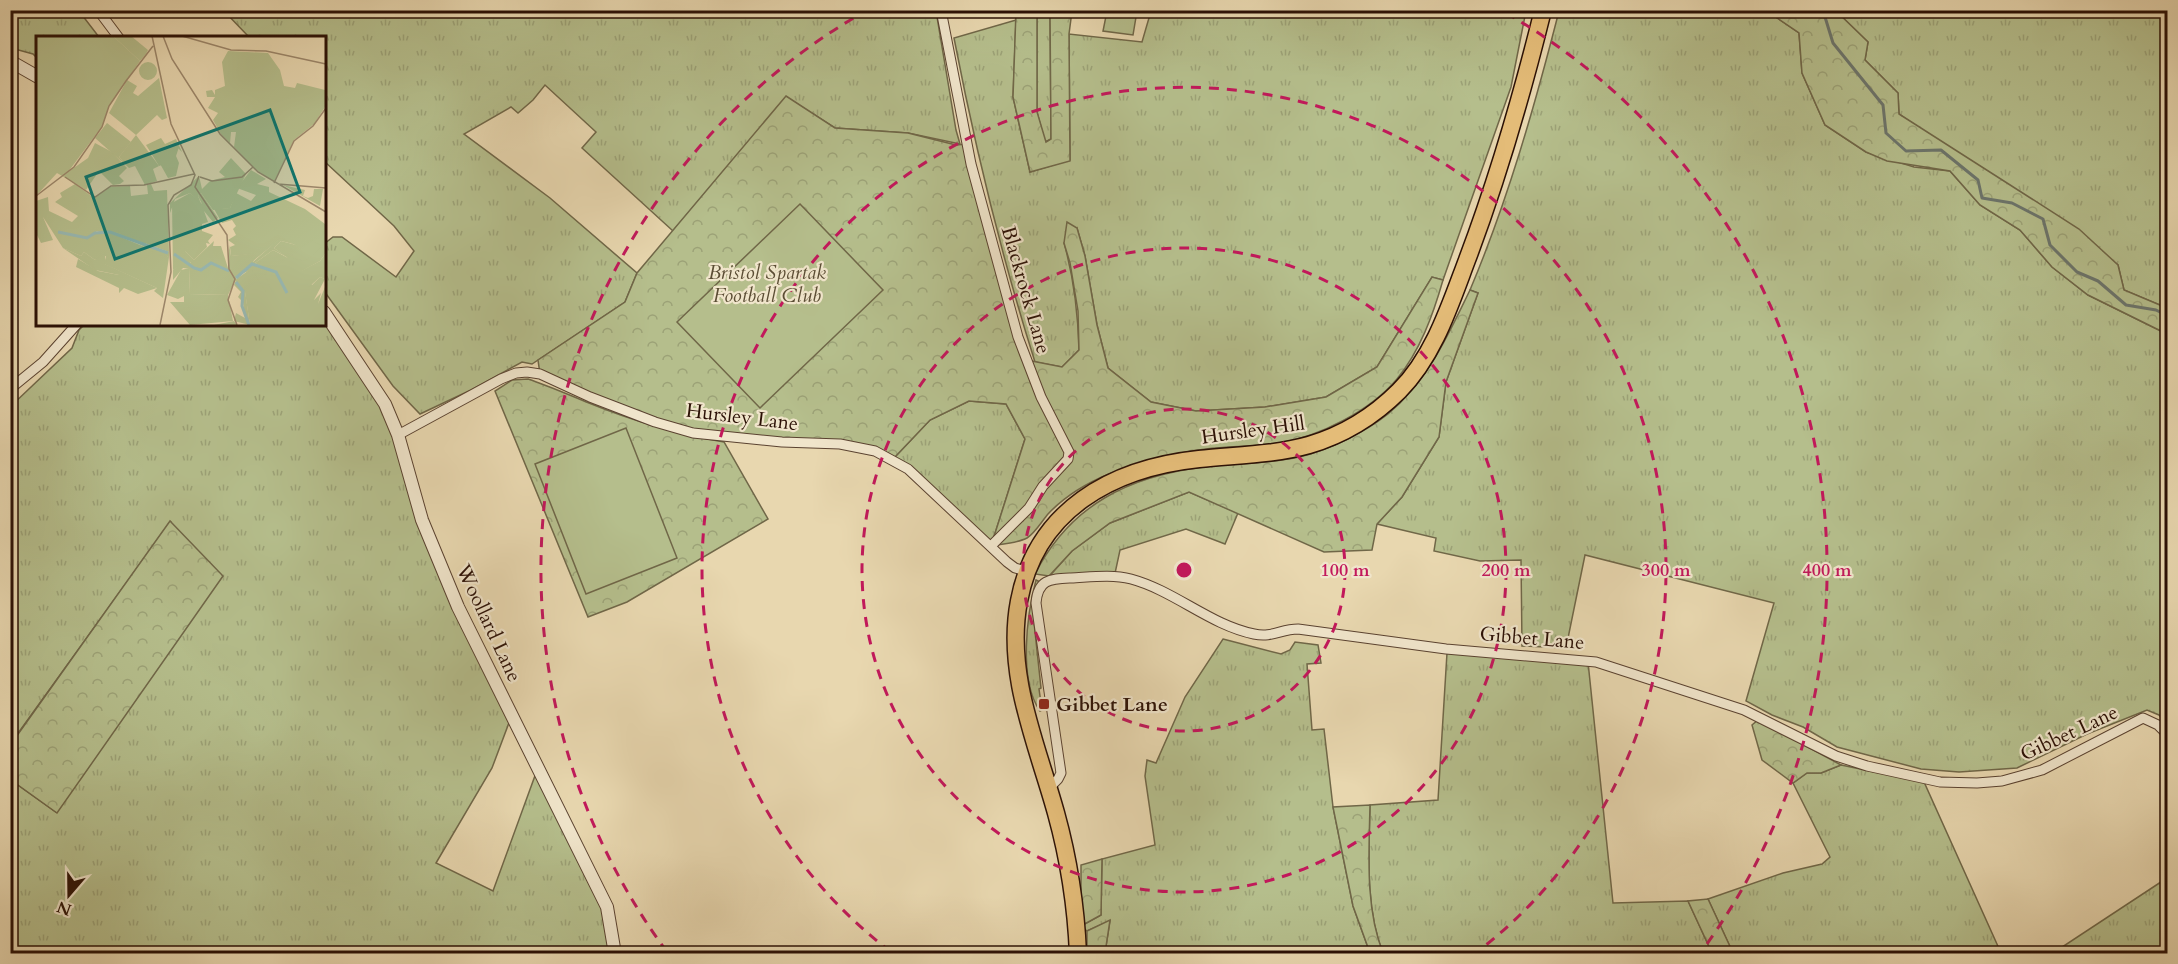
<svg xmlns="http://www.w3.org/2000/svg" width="2178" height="964" font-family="Cardo,serif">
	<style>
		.grass { fill: url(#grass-tufts); stroke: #706748; stroke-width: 1.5 }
		.forest { fill: url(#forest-crowns); stroke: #706748; stroke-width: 1.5 }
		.pitch { fill: #b5be8c; stroke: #706748; stroke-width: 1.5 }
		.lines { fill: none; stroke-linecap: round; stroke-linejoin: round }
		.stream { stroke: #6c756c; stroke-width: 3 }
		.minor-casing { stroke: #5a4230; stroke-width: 11 }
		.tertiary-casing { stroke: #5a4230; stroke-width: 14 }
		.trunk-casing { stroke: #2b1005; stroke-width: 19 }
		.minor { stroke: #f0e5cb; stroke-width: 9 }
		.tertiary { stroke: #f0e5cb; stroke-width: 12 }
		.trunk { stroke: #e4bc78; stroke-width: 16 }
		.ring { fill: none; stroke: #c2185b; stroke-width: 3; stroke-dasharray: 10 8 }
		.poi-dot { fill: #8f2418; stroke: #f0e5cb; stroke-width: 2 }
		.labels { text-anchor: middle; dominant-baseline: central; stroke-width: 4.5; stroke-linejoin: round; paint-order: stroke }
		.park-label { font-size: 20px; font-style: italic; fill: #5b4d34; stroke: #f0e5cb }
		.street-label { font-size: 20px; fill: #2b1005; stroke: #f0e5cb }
		.poi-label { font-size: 20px; font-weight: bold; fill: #2b1005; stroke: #f0e5cb; text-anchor: start }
		.inset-river { fill: none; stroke: #98b8b1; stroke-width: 3 }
		.inset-road { fill: none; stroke: #9c876b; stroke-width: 1.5 }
		.view { fill: #0f766e; fill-opacity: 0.15; stroke: #0f766e; stroke-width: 3 }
		.inset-edge { fill: none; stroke: #2b1005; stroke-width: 3 }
		.centre { fill: #c2185b; stroke: #f0e5cb; stroke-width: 3 }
		.ring-label { font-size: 18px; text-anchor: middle; font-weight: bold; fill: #c2185b; stroke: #f0e5cb; stroke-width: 4.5; stroke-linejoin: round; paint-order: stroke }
	</style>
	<defs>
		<pattern id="grass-tufts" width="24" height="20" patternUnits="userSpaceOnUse" patternTransform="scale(1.5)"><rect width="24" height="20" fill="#b5be8c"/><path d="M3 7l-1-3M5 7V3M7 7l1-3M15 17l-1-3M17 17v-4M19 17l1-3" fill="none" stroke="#9ca277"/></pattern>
		<pattern id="forest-crowns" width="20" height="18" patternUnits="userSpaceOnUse" patternTransform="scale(1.5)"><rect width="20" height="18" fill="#b5be8c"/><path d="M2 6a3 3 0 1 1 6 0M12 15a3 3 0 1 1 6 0" fill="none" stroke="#9ca277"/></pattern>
	</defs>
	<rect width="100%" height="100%" fill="#e8d7af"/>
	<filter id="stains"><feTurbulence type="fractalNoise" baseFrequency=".00333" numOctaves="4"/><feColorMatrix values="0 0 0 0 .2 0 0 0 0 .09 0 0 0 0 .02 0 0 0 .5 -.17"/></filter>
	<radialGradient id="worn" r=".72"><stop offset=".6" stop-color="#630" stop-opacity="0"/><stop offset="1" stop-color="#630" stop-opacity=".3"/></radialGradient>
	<g class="grass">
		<polygon points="11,10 79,11 99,37 38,38 37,58 33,54 11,48"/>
		<polygon points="224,11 936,11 956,130 960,144 908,133 835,128 786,97 673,231 582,148 596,132 545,85 533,100 518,113 511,107 464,134 550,198 637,273 625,302 532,364 522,362 471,390 420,414 393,386 324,291 324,244 333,237 342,237 396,277 414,251 394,226 324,161 324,38 249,37"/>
		<polygon points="1037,11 1050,11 1051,139 1045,142 1037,112"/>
		<path d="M 1151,11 L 1526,11 L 1511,87 L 1443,280 L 1432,277 L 1377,367 L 1326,397 L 1265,407 L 1196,411 L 1151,402 L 1108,368 L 1097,325 L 1085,256 L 1077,228 L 1064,243 C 1074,278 1078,313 1079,350 L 1062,367 L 1035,362 C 1001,255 975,147 954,38 L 1016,20 L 1013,97 L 1030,172 L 1070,160 L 1069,34 L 1142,42 Z"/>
		<path d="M 1559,11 L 1767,11 L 1799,33 L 1802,73 L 1825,125 L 1866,152 L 1914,167 L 1950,171 L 1980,205 L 2020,230 L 2052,267 L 2088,295 L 2167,334 L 2167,724 L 2159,715 L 2147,710 L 2087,734 L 2017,768 L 1959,772 L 1921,769 L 1837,747 L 1803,727 L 1772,715 L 1746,701 L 1774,603 L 1585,555 L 1566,648 L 1522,646 L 1521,560 L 1480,561 L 1434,551 L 1436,538 L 1377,524 L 1402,497 L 1439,437 L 1446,382 L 1478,293 L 1470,290 C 1508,200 1535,105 1559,11 Z"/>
		<polygon points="1836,11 2167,11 2167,308 2124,290 2118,265 1899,114 1898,93 1865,60 1868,42"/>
		<polygon points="324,317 383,405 406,477 510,720 492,768 436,863 493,891 536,773 603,908 611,953 11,953 11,780 56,812 171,521 11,743 11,406 72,348 79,330 85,324 324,324"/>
		<polygon points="969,401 1006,404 1025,439 991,546 893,459 930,420"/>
		<polygon points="1189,492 1238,513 1225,544 1186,529 1120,550 1114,578 1045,581 1072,551 1110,523"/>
		<path d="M 1036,580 L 1040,582 L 1033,613 L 1041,688 L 1039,689 L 1042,710 L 1040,711 C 1018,680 1027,614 1036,580 Z"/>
		<polygon points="1223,639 1281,654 1290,650 1295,642 1318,645 1321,663 1307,664 1312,730 1324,729 1333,807 1353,906 1370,953 1105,953 1110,921 1087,931 1081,926 1101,915 1102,859 1155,845 1145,776 1147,760 1156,763 1185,697"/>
		<path d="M 1447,653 L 1588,662 L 1613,903 L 1688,901 L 1712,953 L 1383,953 C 1365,908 1369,853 1370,805 L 1438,800 Z"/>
		<polygon points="1841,765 1924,782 2001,953 1733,953 1708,899 1783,873 1822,864 1830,857 1793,783 1807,773 1821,773"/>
		<polygon points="2167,878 2167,953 2053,953"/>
	</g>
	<g class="forest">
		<polygon points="1016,11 1037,11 1037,112 1046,142 1051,139 1050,11 1072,11 1069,34 1070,161 1030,172 1013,97"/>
		<polygon points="1767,11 1836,11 1868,42 1865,60 1898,93 1899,114 2079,229 2118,265 2124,290 2167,308 2167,334 2088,295 2052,267 2020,230 1980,205 1950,171 1887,161 1866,152 1825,125 1802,73 1799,33"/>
		<path d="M 786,96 L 835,128 L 908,133 L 956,145 L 967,144 L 1027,360 L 1062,367 L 1079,350 L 1078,311 L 1070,263 L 1064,243 L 1067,222 L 1077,228 L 1085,256 L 1097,325 L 1108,368 L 1151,402 L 1196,411 L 1265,407 L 1326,397 L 1377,367 L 1432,277 L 1443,280 C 1433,315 1420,351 1397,379 C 1370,411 1319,437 1279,443 C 1255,447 1230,446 1206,449 C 1172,453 1141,462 1109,474 C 1087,483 1064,497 1048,514 C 1042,521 1035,533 1027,538 C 1018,543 1002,544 991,546 L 1025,439 L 1006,404 L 969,401 L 930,420 L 893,459 L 875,451 L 693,433 L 540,374 L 538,360 L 625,302 L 637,273 Z"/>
		<path d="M 1470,290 L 1478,293 L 1446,382 L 1439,437 L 1402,497 L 1377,524 L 1372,550 L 1324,552 L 1189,492 L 1110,523 L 1072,551 L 1049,576 L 1035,574 C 1070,505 1129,476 1204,467 C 1235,463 1268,464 1299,457 C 1329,450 1364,433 1388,414 C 1428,381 1448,335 1470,290 Z"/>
		<path d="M 528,379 C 549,386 569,395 589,403 C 633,421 678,434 724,442 L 768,519 L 627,602 L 588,617 L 495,391 L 512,380 Z"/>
		<polygon points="170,521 223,576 57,813 11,780 11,744"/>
		<polygon points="1758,720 1841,765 1821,773 1807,773 1793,783 1762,760 1752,725"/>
		<path d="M 1370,805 C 1369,853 1365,908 1383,953 L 1370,953 L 1353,906 L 1333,807 Z"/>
		<polygon points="1102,859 1101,915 1081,926 1081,865"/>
		<polygon points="1708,899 1733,953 1712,953 1688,901"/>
		<polygon points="1110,920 1105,953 1087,953 1087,931"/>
	</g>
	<g class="pitch">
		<polygon points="1107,11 1137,11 1133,35 1103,31"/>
		<polygon points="800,204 883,290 760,408 677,322"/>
		<polygon points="626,428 677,558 586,594 535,464"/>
	</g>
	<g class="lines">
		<polyline class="stream" points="1809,10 1825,17 1833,43 1883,105 1886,133 1906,151 1941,150 1978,180 1982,198 2012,203 2043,219 2050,245 2077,272 2098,281 2126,305 2156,310 2168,316"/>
		<defs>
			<g id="minor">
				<polyline points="98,10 119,38"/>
				<polyline points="941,10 971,164 1018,337 1041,397 1069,452 1068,459 1043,486 1029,508 991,546"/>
				<polyline points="10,389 43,362 77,324"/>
				<polyline points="398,435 501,379 516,373 527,372 540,374 590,397 655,422 693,433 782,442 840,444 875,451 908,469 1007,562 1015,568 1027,571"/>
				<path d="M 1049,788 L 1058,779 L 1061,773 L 1036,603 C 1038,579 1050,579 1071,578 C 1091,577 1112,574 1131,579 C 1175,591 1210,625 1254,634 C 1272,638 1281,629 1298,629 L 1446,649 L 1596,662 L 1744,710 L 1836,756 L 1867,766 L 1940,782 L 1977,783 L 2002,781 L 2042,770 L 2143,718 L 2158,725 L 2168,735"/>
			</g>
			<g id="tertiary">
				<polyline points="10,61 38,77"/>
				<polyline points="324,312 385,404 398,435 422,520 458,607 607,907 615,954"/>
			</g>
			<path id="trunk" d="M 1078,954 C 1076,905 1069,860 1056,813 C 1037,744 1005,674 1019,601 C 1036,510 1112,468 1199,459 C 1236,455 1273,455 1309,445 C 1343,435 1374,416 1399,391 C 1434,356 1450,305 1467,260 C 1498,178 1522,95 1543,10"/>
		</defs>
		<use href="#minor" class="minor-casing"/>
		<use href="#tertiary" class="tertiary-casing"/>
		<use href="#trunk" class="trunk-casing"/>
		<use href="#minor" class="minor"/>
		<use href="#tertiary" class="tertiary"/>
		<use href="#trunk" class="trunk"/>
	</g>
	<g class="ring">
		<circle cx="1184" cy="570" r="161"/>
		<circle cx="1184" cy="570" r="322"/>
		<path d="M891 952A482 482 0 1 1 1477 952"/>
		<path d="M667 952A643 643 0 0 1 862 13M1506 13A643 643 0 0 1 1701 952"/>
	</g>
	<rect class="poi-dot" x="1038" y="698" width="12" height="12" rx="3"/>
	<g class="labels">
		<g class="park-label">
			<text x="767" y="272">Bristol Spartak<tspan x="767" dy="23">Football Club</tspan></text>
		</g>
		<g class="street-label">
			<text transform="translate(1026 290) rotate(74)">Blackrock Lane</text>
			<text transform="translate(742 417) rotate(7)">Hursley Lane</text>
			<text transform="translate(1253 430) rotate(-8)">Hursley Hill</text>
			<text transform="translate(489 623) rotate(65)">Woollard Lane</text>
			<text transform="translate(1532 638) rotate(5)">Gibbet Lane</text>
			<text transform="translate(2069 733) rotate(-25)">Gibbet Lane</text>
		</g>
		<g class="poi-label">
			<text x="1056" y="704">Gibbet Lane</text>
		</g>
	</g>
	<g transform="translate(36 36)">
		<rect width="290" height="290" fill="#e8d7af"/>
		<path d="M 0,0 L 77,0 L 104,25 L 73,70 L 67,89 L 32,136 L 52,122 L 59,107 L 76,116 L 91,132 L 83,140 L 88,145 L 84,148 L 77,149 L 63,135 L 50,154 L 21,137 L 0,160 ZM 192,15 L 232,17 L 244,34 L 248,50 L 259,52 L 261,47 L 289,54 L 289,71 L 278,88 L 258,104 L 238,146 L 219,133 L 198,111 L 200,96 L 195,96 L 194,107 L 185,98 L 177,84 L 182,77 L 172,72 L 179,61 L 171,61 L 170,55 L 176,54 L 179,59 L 179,54 L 189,50 L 186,26 ZM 123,42 L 131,82 L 126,84 L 121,79 L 100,99 L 123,130 L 117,133 L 121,145 L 109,149 L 99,130 L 93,132 L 83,121 L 100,99 L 73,77 L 91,44 L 101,50 L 97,57 L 102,60 ZM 137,107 L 143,111 L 140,120 L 143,127 L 140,140 L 132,142 L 118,117 ZM 215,134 L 230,143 L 221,148 L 233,151 L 233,156 L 269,173 L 289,188 L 289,218 L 284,225 L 266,235 L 276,249 L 284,241 L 289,243 L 278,264 L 285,257 L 282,268 L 289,251 L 289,289 L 214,289 L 209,256 L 199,244 L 219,230 L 243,239 L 219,227 L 237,214 L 252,222 L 238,212 L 245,205 L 260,209 L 244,203 L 216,226 L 219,218 L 195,220 L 194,211 L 199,209 L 192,204 L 200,199 L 197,193 L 200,190 L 196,184 L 186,187 L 178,173 L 194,172 L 200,157 L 215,165 L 220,159 L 201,152 ZM 39,148 L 58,162 L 74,151 L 94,150 L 95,160 L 112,158 L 111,149 L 115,148 L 118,155 L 131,154 L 133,216 L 82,197 L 61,195 L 56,200 L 75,197 L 133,221 L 127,262 L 118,255 L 121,252 L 68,228 L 70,220 L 59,224 L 48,216 L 45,220 L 27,212 L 7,181 L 17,204 L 5,207 L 0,197 L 0,165 L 12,161 L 13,175 L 36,186 L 42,180 L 19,166 L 26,161 L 24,157 ZM 247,149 L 269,154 L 267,160 L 272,162 L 277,160 L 278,153 L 287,153 L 284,170 ZM 154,157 L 166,168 L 162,160 L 165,157 L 182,182 L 177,186 L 168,175 L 172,186 L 166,188 L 166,195 L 177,199 L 172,205 L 174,208 L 170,207 L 171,211 L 158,224 L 149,215 L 155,228 L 150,226 L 137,234 L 136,167 ZM 42,223 L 62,235 L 83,239 L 83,252 L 40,231 ZM 154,232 L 153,258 L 192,259 L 197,285 L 154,289 L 134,266 L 148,266 L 148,260 L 142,263 L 131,259 L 145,234 Z" fill="#b5be8c"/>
		<path d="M 77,0 L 95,0 L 112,14 L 110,18 L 104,25 ZM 71,87 L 95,106 L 83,121 L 93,132 L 59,102 ZM 234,89 L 241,91 L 233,117 L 227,114 ZM 125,102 L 129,108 L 140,103 L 146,116 L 137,107 L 118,116 L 126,129 L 123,130 L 110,109 ZM 195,122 L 210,138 L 194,172 L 177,174 L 165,157 L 162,160 L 166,170 L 154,157 L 139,163 L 134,177 L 134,167 L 163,140 L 166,153 L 174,145 L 189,141 L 183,136 ZM 69,194 L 105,202 L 111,209 L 133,216 L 133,221 L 122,219 L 99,205 L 75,197 L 53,202 L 56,197 ZM 244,202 L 261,209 L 245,205 L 238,212 L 253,222 L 237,214 L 219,227 L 241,236 L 241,241 L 228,236 L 236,256 L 230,256 L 216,234 L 202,239 L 192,259 L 153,258 L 154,233 L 147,232 L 137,244 L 137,234 L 147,226 L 155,227 L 147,219 L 149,215 L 158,224 L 178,205 L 177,210 L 185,210 L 192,232 L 193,209 L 195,220 L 220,217 L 217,226 ZM 275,204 L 286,210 L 276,220 L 268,225 L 257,222 L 255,210 L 266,211 ZM 27,212 L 45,220 L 48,216 L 59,224 L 69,217 L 69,228 L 121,252 L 102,258 L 88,252 L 83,257 L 83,239 L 59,234 ZM 289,218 L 289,243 L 284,241 L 273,251 L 265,235 L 284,225 ZM 200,244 L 209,255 L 214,289 L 198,285 L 201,289 L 178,289 L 198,285 L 200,277 L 209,282 L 207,266 L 202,261 L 205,256 L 198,249 Z" fill="#b5be8c"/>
		<path d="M103 35a9 9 0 1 1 18 0a9 9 0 1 1-18 0ZM 79,97 L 91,110 L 83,120 L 71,108 Z" fill="#b5be8c"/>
		<path class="inset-river" d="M 22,196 L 51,202 L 59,197 L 74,196 L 132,217M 138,218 L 158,232 L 165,234 L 175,227 L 193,235M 200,242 L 216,228 L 240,236 L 251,257M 200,246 L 207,255 L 206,270 L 213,289"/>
		<path class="inset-road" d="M 116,0 L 135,88 L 159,139 L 155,149 L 138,159 L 132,169 L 135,236 L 124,289M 127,0 L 136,23 L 184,98 L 222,136 L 290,176M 146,0 L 195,14 L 230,15 L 290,28M 163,140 L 159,151 L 191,199 L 193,233 L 199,243 L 192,264 L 201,289M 29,141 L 59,161 L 75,150 L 108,149 L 158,138M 164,141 L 176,145 L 206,141 L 217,131M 238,147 L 258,105 L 277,90 L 290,72M 242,148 L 290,152M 0,160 L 38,131 L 66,91 L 73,70 L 90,45 L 117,10"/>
		<path class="view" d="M 234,74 L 264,156 L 79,223 L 50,141 Z"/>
		<rect width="290" height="290" class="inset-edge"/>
	</g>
	<circle cx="1184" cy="570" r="9" class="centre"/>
	<g class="ring-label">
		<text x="1345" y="576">100 m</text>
		<text x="1506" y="576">200 m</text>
		<text x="1666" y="576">300 m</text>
		<text x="1827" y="576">400 m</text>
	</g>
	<rect width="2178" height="964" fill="none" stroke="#e8d7af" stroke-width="36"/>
	<rect x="12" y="12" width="2154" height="940" fill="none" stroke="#2b1005" stroke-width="3"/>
	<rect x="18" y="18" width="2142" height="928" fill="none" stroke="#2b1005" stroke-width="1.5"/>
	<g transform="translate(69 895) rotate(200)" stroke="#f0e5cb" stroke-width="4.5" paint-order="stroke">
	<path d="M0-4.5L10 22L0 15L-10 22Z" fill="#2b1005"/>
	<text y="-9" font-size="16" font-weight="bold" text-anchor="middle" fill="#2b1005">N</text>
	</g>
	<rect width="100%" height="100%" filter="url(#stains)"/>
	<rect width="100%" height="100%" fill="url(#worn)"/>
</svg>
